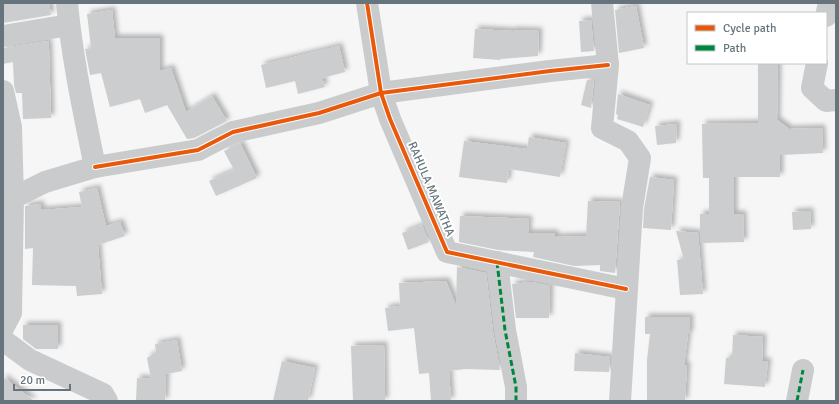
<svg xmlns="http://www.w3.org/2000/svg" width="839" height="404" font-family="Signika,sans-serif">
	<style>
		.building { fill: #cccdce; filter: url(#shadow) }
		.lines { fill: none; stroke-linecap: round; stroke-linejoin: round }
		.minor { stroke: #c9cbcc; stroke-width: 22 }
		.quiet { stroke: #00873e; stroke-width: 3; stroke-dasharray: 6 3; stroke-linecap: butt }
		.cycleway-casing { stroke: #fff; stroke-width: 6 }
		.cycleway { stroke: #e8590c; stroke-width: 4 }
		.labels { text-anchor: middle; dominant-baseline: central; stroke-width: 4; stroke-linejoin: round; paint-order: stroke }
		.street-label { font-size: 12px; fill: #66757d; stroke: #fff }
	</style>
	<defs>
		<filter id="shadow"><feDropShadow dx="3.5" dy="-3.5" stdDeviation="2" flood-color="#0004"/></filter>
	</defs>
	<rect width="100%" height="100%" fill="#f6f6f6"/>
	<g class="building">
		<polygon points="3,3 49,3 51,15 3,23"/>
		<polygon points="636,6 644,48 619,53 615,10"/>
		<polygon points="112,10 115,38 160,38 160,71 171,68 186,112 212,96 227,121 194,138 187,139 167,105 145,113 140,99 110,107 101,73 90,75 85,49 91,48 87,14"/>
		<polygon points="591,20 594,51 581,52 579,21"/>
		<polygon points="475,29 513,31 513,30 539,31 538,56 500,59 500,60 473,58"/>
		<polygon points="48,41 49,49 51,118 23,119 22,93 16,93 14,85 13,62 3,64 3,48"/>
		<polygon points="339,46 345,72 322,78 325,87 298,94 295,81 266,88 261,65"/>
		<polygon points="758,63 778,63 777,120 789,129 822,128 823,153 780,155 780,177 734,177 734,214 743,214 744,242 700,243 700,214 709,214 709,178 703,178 702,124 758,123"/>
		<polygon points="594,79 591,108 581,105 587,80"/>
		<polygon points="618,94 650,105 643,127 617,119 618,115 616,114"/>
		<polygon points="677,124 676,143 657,145 655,126"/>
		<polygon points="529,137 566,143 560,177 509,169 507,183 459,177 464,141 527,149"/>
		<polygon points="240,143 257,178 216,196 209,181 234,170 224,151"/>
		<polygon points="650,177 674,180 671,230 643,228 644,209"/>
		<polygon points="97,188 106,226 120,222 125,236 98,245 102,294 77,296 76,286 32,285 33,248 25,249 25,206 41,204 41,210 82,207 79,192"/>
		<polygon points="588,201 620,202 615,273 600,271 600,265 574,266 533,257 534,252 498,250 459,242 460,216 529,219 528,233 555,233 555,237 586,236"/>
		<polygon points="810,211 811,229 793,230 792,212"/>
		<polygon points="422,225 429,242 408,250 402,233"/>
		<polygon points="676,231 698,233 703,294 680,295 677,260 684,260"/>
		<polygon points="457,267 486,273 493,332 500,370 465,369 449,371 451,401 431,401 429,373 419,374 414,328 388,331 385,308 400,306 399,283 446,281 456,305"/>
		<polygon points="532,282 550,286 549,318 516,318 512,284"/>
		<polygon points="645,317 690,317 690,334 688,334 684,365 687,365 685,401 647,401 647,360 650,334 645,334"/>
		<polygon points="23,325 58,325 58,349 36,349 23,339"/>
		<polygon points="733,335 763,337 762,361 768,361 765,387 724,384 726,358 732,358"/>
		<polygon points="177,340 182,371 166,374 165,401 136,401 137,378 151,379 147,358 156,352 155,344"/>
		<polygon points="384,345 385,401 353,401 351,346"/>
		<polygon points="575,353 610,357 609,372 574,371"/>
		<polygon points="282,361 315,368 308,401 273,401"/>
		<polygon points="3,377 34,401 3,401"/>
	</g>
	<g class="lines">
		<g class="minor">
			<polyline points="367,3 381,93 390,119 447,252 626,289"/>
			<polyline points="602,3 608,65 602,128 628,141 640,158 632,208 620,401"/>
			<polyline points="826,16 829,3"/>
			<polyline points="3,36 69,25"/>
			<polyline points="817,63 812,88 826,101 836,100"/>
			<polyline points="3,91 11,127 13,198 11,313 3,328"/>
			<polyline points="95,167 198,150 233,132 319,113 381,93 550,71 608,65"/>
			<path d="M 13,198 L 45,182 L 95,167 C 84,113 72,58 67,3"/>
			<polyline points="497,262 505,330 516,387 516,401"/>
			<polyline points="3,340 30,360 103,394 107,401"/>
			<polyline points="797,401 803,370"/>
		</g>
		<g class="quiet">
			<polyline points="497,262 505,330 516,387 516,401"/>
			<polyline points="797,401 803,370"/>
		</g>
		<defs>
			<g id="cycleway">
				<polyline points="367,3 381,93 390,119 447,252 626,289"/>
				<polyline points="95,167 198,150 233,132 319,113 381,93 550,71 608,65"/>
			</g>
		</defs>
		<use href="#cycleway" class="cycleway-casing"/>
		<use href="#cycleway" class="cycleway"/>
	</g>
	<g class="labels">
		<g class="street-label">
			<text transform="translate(431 189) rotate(67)">RAHULA MAWATHA</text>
		</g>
	</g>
	<rect width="839" height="404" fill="none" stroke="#66757d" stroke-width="8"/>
	<rect x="687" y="12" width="140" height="52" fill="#ffffff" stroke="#c2c8cb"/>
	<rect x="695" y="25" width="20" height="6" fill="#e8590c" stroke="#c2c8cb"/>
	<text x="723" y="32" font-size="12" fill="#66757d">Cycle path</text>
	<rect x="695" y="45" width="20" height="6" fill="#00873e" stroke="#c2c8cb"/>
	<text x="723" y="52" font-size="12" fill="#66757d">Path</text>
	<path d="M14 384v6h56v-6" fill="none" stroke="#66757d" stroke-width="2"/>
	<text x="20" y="384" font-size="12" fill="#66757d" stroke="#ffffff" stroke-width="3" paint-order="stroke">20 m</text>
</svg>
